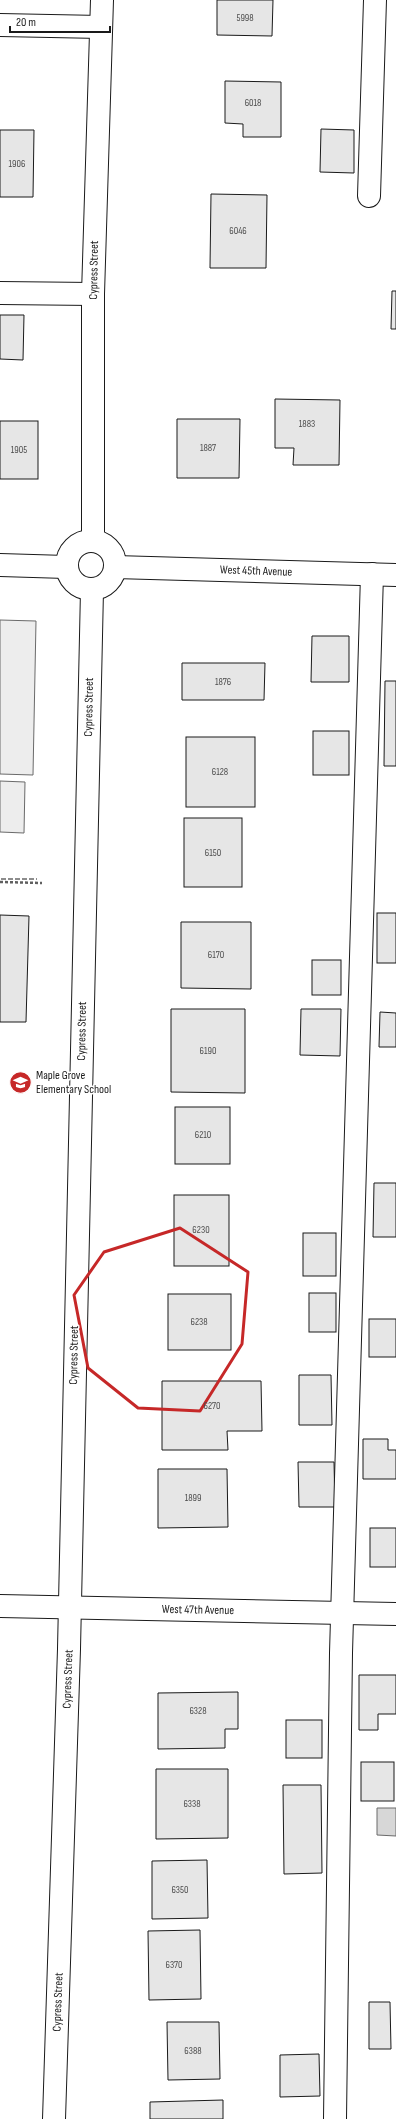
<svg xmlns="http://www.w3.org/2000/svg" width="396" height="2119" font-family="'Sofia Sans Condensed',sans-serif">
	<style>
		.built { fill: #ededed; stroke: #6a6a6a }
		.water { fill: #d7d7d7; stroke: #6a6a6a }
		.building { fill: #e6e6e6; stroke: #1a1a1a }
		.lines { fill: none; stroke-linecap: round; stroke-linejoin: round }
		.minor-casing { stroke: #1a1a1a; stroke-width: 24 }
		.path { stroke: #5f5f5f; stroke-width: 2.5; stroke-dasharray: 3 2; stroke-linecap: butt }
		.minor { stroke: #fff; stroke-width: 22 }
		.fence { stroke: #1a1a1a; stroke-width: 1; stroke-dasharray: 5 2; stroke-linecap: butt }
		.marked { fill: none; stroke: #c62828; stroke-width: 3; stroke-linejoin: round }
		.labels { text-anchor: middle; dominant-baseline: central; stroke-width: 3; stroke-linejoin: round; paint-order: stroke }
		.number-label { font-size: 10px; fill: #4d4d4d }
		.street-label { font-size: 12px; fill: #1a1a1a; stroke: #fff }
		.poi-label { font-size: 12px; fill: #1a1a1a; stroke: #fff; text-anchor: start }
	</style>
	<rect width="100%" height="100%" fill="#fff"/>
	<g class="built">
		<polygon points="0,620 36,621 33,775 0,774"/>
		<polygon points="0,781 25,782 24,833 0,832"/>
	</g>
	<polygon class="water" points="377,1808 396,1808 396,1836 377,1835"/>
	<g class="building">
		<polygon points="217,0 273,0 272,36 217,35"/>
		<polygon points="225,81 281,82 281,137 243,137 243,124 225,123"/>
		<polygon points="321,129 354,130 354,173 320,172"/>
		<polygon points="0,130 34,130 33,197 0,197"/>
		<polygon points="211,194 267,195 266,268 210,268"/>
		<polygon points="392,291 396,291 396,329 391,329"/>
		<polygon points="0,315 24,315 23,360 0,359"/>
		<polygon points="275,399 340,400 339,465 293,465 294,448 275,448"/>
		<polygon points="177,419 240,419 239,478 177,478"/>
		<rect x="0" y="421" width="38" height="58"/>
		<polygon points="312,636 349,636 349,682 311,682"/>
		<polygon points="182,663 265,663 264,700 182,700"/>
		<polygon points="385,681 396,681 396,766 384,766"/>
		<rect x="313" y="731" width="36" height="44"/>
		<rect x="186" y="737" width="69" height="70"/>
		<rect x="184" y="818" width="58" height="69"/>
		<rect x="377" y="913" width="19" height="50"/>
		<polygon points="0,915 29,916 26,1022 0,1022"/>
		<polygon points="181,922 251,922 251,989 181,988"/>
		<rect x="312" y="960" width="29" height="35"/>
		<polygon points="171,1009 245,1009 245,1093 171,1092"/>
		<polygon points="301,1009 341,1009 340,1056 300,1055"/>
		<polygon points="380,1012 396,1013 396,1047 379,1047"/>
		<rect x="175" y="1107" width="55" height="57"/>
		<polygon points="374,1183 396,1183 396,1237 373,1237"/>
		<rect x="174" y="1195" width="55" height="71"/>
		<rect x="303" y="1233" width="33" height="43"/>
		<rect x="309" y="1293" width="27" height="39"/>
		<rect x="168" y="1294" width="63" height="56"/>
		<rect x="369" y="1319" width="27" height="38"/>
		<polygon points="299,1375 331,1375 332,1425 299,1425"/>
		<polygon points="162,1381 261,1381 262,1431 227,1431 228,1450 162,1450"/>
		<polygon points="363,1439 388,1439 388,1450 396,1450 396,1479 363,1479"/>
		<polygon points="298,1462 334,1462 335,1507 299,1507"/>
		<polygon points="158,1469 227,1469 228,1527 158,1528"/>
		<rect x="370" y="1528" width="26" height="39"/>
		<polygon points="359,1675 396,1675 396,1714 378,1714 378,1730 359,1730"/>
		<polygon points="238,1692 238,1729 225,1729 225,1748 158,1749 158,1693"/>
		<rect x="286" y="1720" width="36" height="38"/>
		<rect x="361" y="1762" width="33" height="39"/>
		<polygon points="156,1769 228,1769 228,1838 156,1839"/>
		<polygon points="283,1785 321,1785 322,1873 284,1874"/>
		<polygon points="207,1860 208,1918 152,1919 152,1861"/>
		<polygon points="200,1930 201,1999 149,2000 148,1931"/>
		<polygon points="369,2002 390,2002 391,2049 369,2049"/>
		<polygon points="167,2022 219,2022 220,2079 168,2080"/>
		<polygon points="319,2054 320,2096 280,2097 280,2055"/>
		<polygon points="223,2100 223,2119 150,2119 150,2102"/>
	</g>
	<g class="lines">
		<defs>
			<g id="minor">
				<polyline points="0,25 101,27"/>
				<polyline points="369,196 375,0"/>
				<polyline points="0,293 93,294"/>
				<circle cx="91" cy="565" r="24"/>
				<polyline points="93,541 93,294 102,0"/>
				<polyline points="0,565 66,567"/>
				<polyline points="115,567 396,575"/>
				<polyline points="0,1606 396,1614"/>
				<polyline points="54,2119 69,1649 92,590"/>
				<polyline points="335,2119 341,1653 372,574"/>
			</g>
		</defs>
		<use href="#minor" class="minor-casing"/>
		<polyline class="path" points="0,882 42,883"/>
		<use href="#minor" class="minor"/>
		<polyline class="fence" points="1,879 37,879"/>
	</g>
	<path class="marked" d="M 180,1228 L 248,1272 L 242,1344 L 200,1411 L 138,1408 L 88,1368 L 74,1295 L 104,1252 Z"/>
	<defs>
		<symbol id="school-disc" viewBox="-11 -11 22 22"><circle r="9.5" fill="#c62828" stroke="#fff"/><path d="M0-5L7-2L0 1L-7-2ZM-4 1L0 2.5L4 1V4Q0 6-4 4Z" fill="#fff"/></symbol>
	</defs>
	<g fill-rule="evenodd">
		<use href="#school-disc" x="8" y="1070" width="25" height="25"/>
	</g>
	<g class="labels">
		<g class="number-label">
			<text x="245" y="18">5998</text>
			<text x="253" y="103">6018</text>
			<text x="17" y="164">1906</text>
			<text x="238" y="231">6046</text>
			<text x="307" y="424">1883</text>
			<text x="208" y="448">1887</text>
			<text x="19" y="450">1905</text>
			<text x="223" y="682">1876</text>
			<text x="220" y="772">6128</text>
			<text x="213" y="853">6150</text>
			<text x="216" y="955">6170</text>
			<text x="208" y="1051">6190</text>
			<text x="203" y="1135">6210</text>
			<text x="201" y="1230">6230</text>
			<text x="199" y="1322">6238</text>
			<text x="212" y="1406">6270</text>
			<text x="193" y="1498">1899</text>
			<text x="198" y="1711">6328</text>
			<text x="192" y="1804">6338</text>
			<text x="180" y="1890">6350</text>
			<text x="174" y="1965">6370</text>
			<text x="193" y="2051">6388</text>
		</g>
		<g class="street-label">
			<text transform="translate(94 270) rotate(-89)">Cypress Street</text>
			<text transform="translate(256 571) rotate(2)">West 45th Avenue</text>
			<text transform="translate(89 707) rotate(-89)">Cypress Street</text>
			<text transform="translate(82 1031) rotate(-89)">Cypress Street</text>
			<text transform="translate(74 1355) rotate(-89)">Cypress Street</text>
			<text transform="translate(198 1610) rotate(1)">West 47th Avenue</text>
			<text transform="translate(68 1679) rotate(-88)">Cypress Street</text>
			<text transform="translate(58 2002) rotate(-88)">Cypress Street</text>
		</g>
		<g class="poi-label">
			<text x="36" y="1075">Maple Grove<tspan x="36" dy="14">Elementary School</tspan></text>
		</g>
	</g>
	<path d="M10 26v6h100v-6" fill="none" stroke="#1a1a1a" stroke-width="2"/>
	<text x="16" y="26" font-size="12" fill="#1a1a1a" stroke="#ffffff" stroke-width="3" paint-order="stroke">20 m</text>
</svg>
